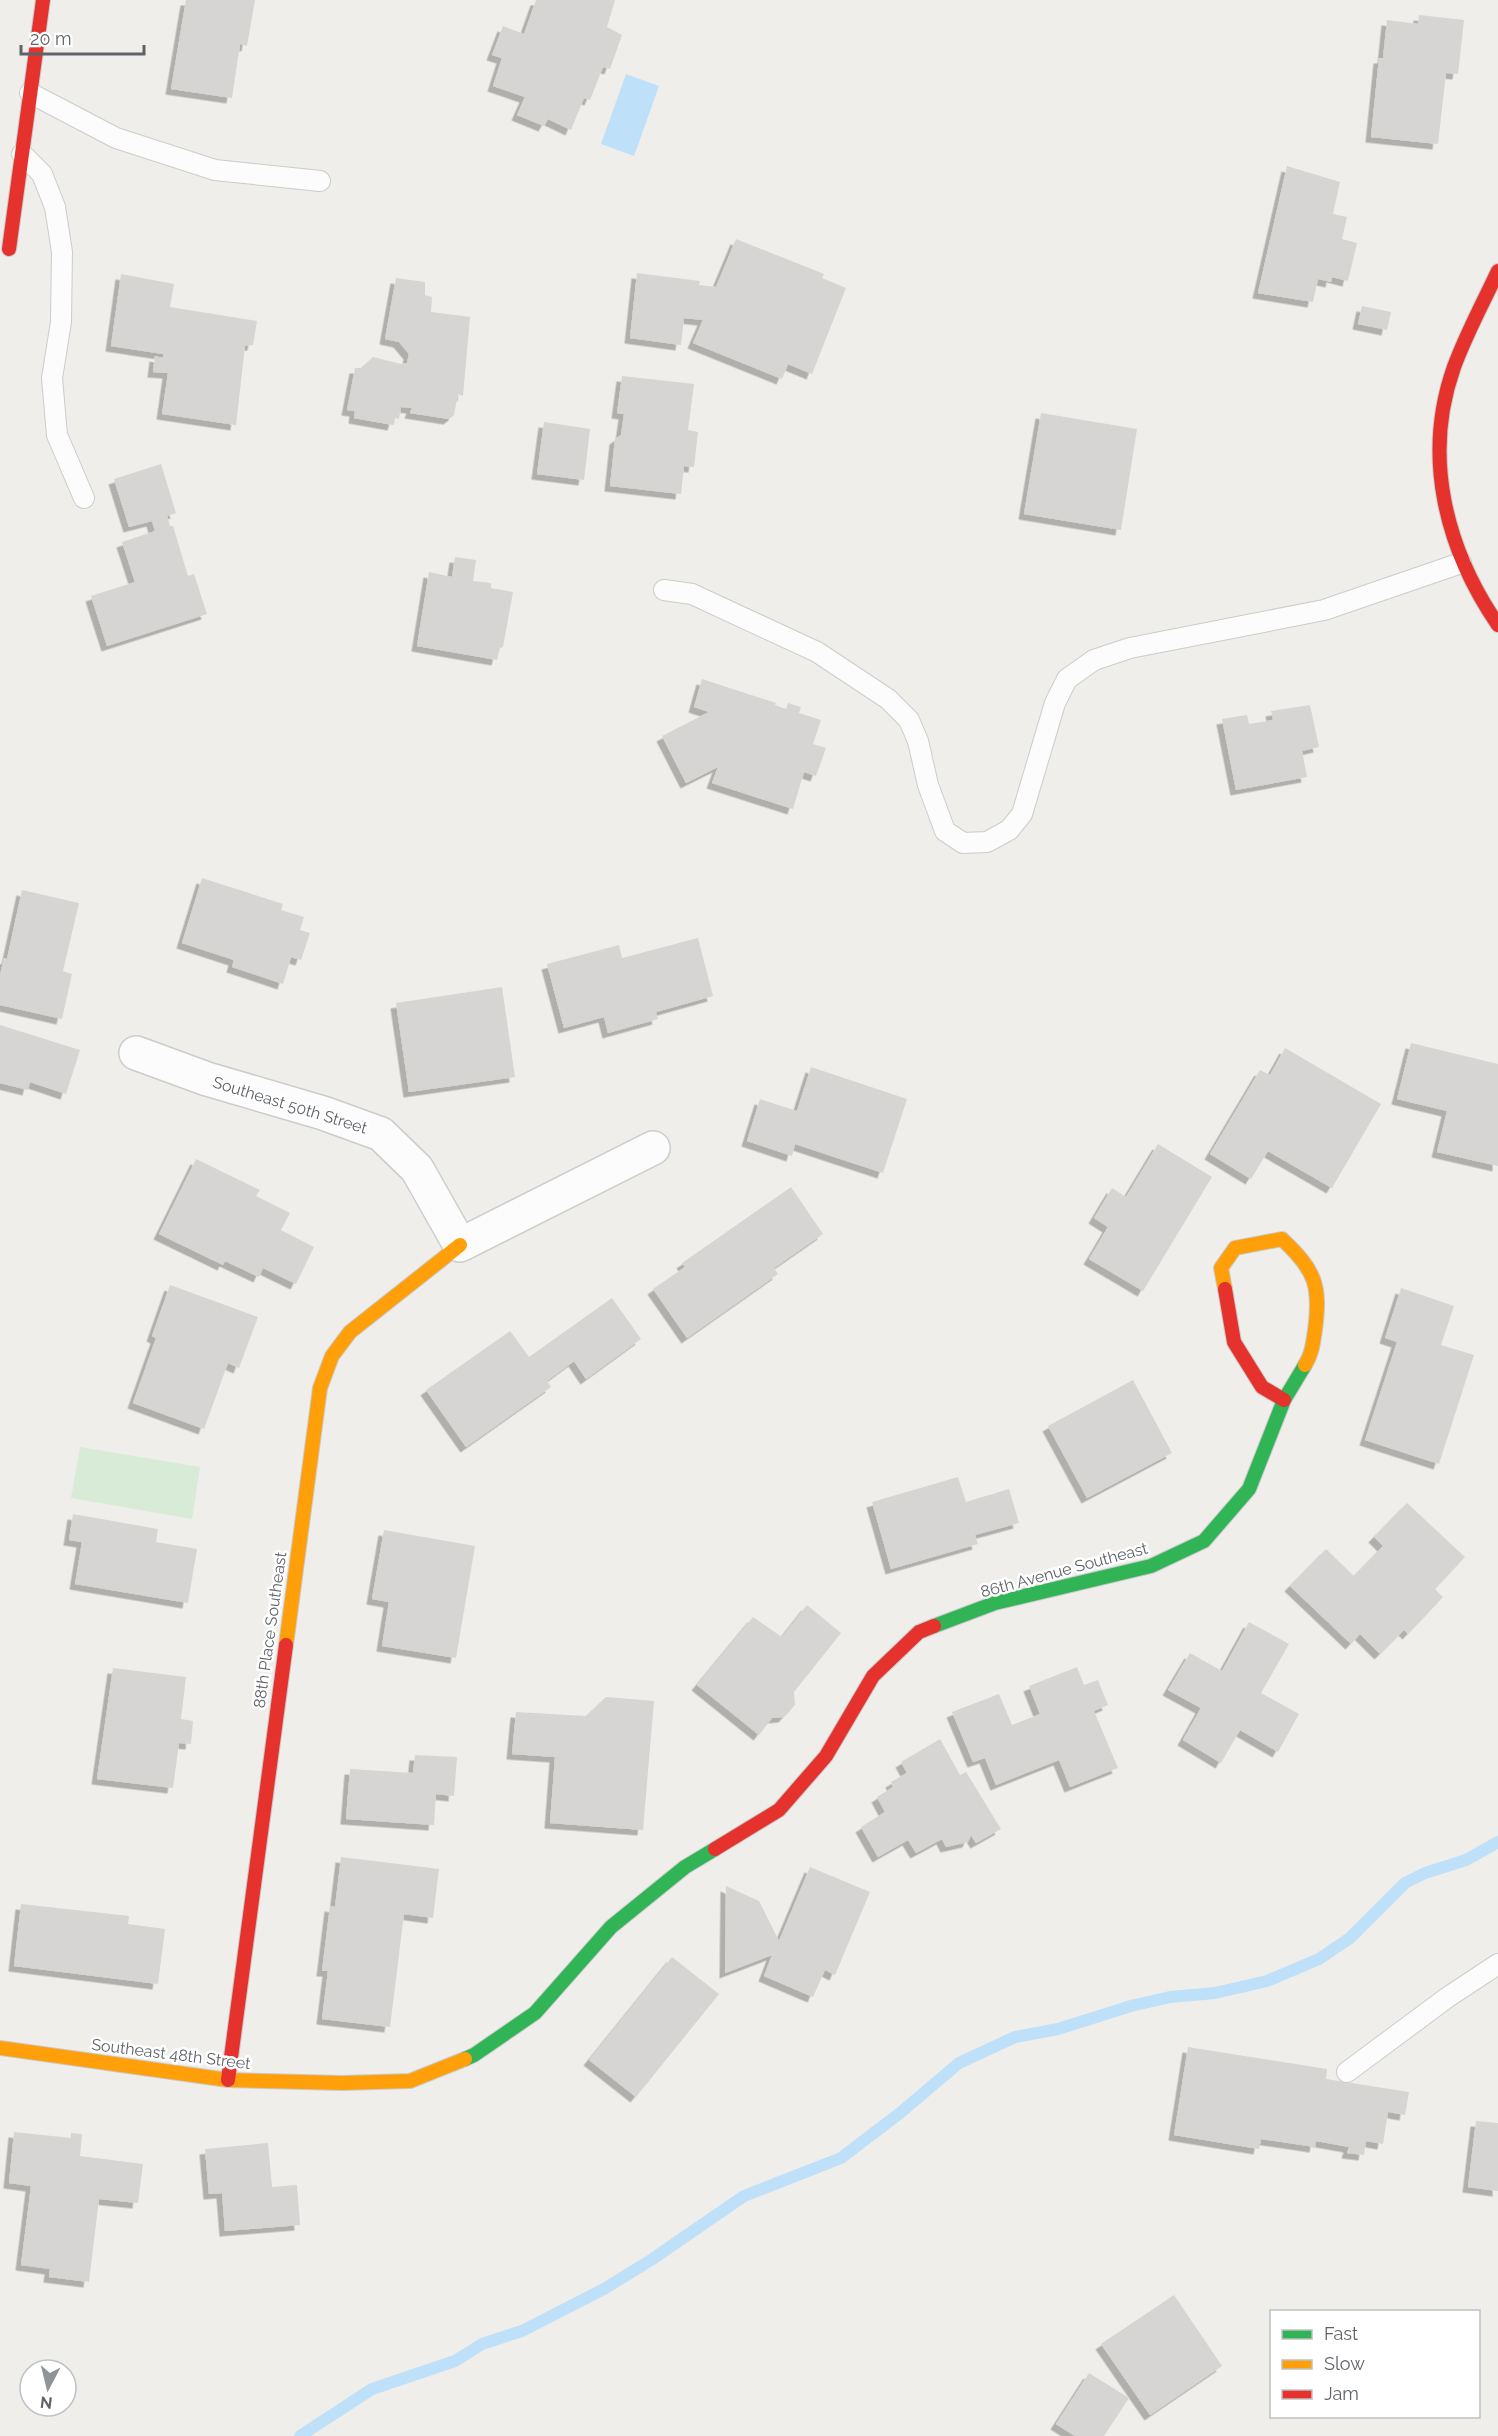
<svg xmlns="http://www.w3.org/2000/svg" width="1498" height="2436" font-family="Raleway,sans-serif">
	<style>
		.green { fill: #d8ebd6 }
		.water { fill: #bfe0f9 }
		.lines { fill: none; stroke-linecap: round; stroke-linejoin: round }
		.stream { stroke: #bfe0f9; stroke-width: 12 }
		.building { fill: #d6d5d3; filter: url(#shadow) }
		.lane-casing { stroke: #cbcccc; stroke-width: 22 }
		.street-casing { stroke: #cbcccc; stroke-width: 36 }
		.fast-casing { stroke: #cacacb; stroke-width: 16 }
		.slow-casing { stroke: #cacacb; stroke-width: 16 }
		.jam-casing { stroke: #cacacb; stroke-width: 16 }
		.lane { stroke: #fdfcfc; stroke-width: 20 }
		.street { stroke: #fdfcfc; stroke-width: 33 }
		.fast { stroke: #30b455; stroke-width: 14 }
		.slow { stroke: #ff9f0a; stroke-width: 14 }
		.jam { stroke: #e5322d; stroke-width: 14 }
		.labels { text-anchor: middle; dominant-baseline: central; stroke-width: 5; stroke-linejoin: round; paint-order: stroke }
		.street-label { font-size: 16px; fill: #5f6368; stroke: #fff }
	</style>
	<defs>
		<filter id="shadow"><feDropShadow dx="-5.5" dy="5.5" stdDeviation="0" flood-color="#0004"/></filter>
	</defs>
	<rect width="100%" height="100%" fill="#efeeea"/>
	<polygon class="green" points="80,1447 200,1467 192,1519 71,1498"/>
	<polygon class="water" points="626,74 659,86 634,156 601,144"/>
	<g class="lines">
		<polyline class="stream" points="300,2436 372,2389 455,2361 482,2344 522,2331 604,2289 651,2260 744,2196 841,2158 900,2113 959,2063 1015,2037 1058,2029 1131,2006 1170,1997 1215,1993 1267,1981 1319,1959 1350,1938 1405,1883 1425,1873 1466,1860 1498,1842"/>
	</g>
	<g class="building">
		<polygon points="186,0 255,0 247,46 240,44 232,98 171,89"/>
		<polygon points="536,0 615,0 607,27 622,35 610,69 603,67 590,100 584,98 571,130 548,119 544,126 517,115 525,97 493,86 502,58 492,55 503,26 524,34"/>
		<polygon points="1419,15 1464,20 1458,74 1446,73 1438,144 1371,137 1379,58 1383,58 1387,20 1418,24"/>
		<polygon points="1287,166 1340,182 1333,214 1347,217 1342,239 1357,243 1348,281 1332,277 1331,282 1318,279 1313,302 1258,293"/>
		<polygon points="736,239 824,274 822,278 846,288 812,374 788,364 782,379 693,343 703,320 684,318 681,345 630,338 637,273 700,281 699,285 716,287"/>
		<polygon points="121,274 174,284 170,307 257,321 253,345 245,346 236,425 162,414 168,373 153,372 155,356 163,358 163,354 111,346"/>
		<polygon points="396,278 425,282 425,295 432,297 431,312 470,317 463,396 458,394 454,415 449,419 410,413 412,408 401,407 399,419 395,418 393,425 354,418 355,411 347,410 355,368 361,368 373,357 401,364 407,363 409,354 399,342 385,339"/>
		<polygon points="1362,306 1391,312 1387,330 1358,324"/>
		<polygon points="622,376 694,384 688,430 698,432 694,467 684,466 681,494 610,486 615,439 621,435 624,414 617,413"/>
		<polygon points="1041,413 1137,429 1121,530 1024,514"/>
		<polygon points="544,422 590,429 584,480 537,474"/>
		<polygon points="161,464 176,513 167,516 170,526 173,526 188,576 194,574 207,614 107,646 91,596 135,582 122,542 155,531 152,521 129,527 114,479"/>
		<polygon points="455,557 476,560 473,581 491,583 491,588 513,592 503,647 500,648 497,660 417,646 429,572 452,577"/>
		<polygon points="702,679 776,703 775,705 786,709 788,703 801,707 799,713 821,720 813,744 826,748 816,776 804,772 793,809 712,783 718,767 686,783 662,736 709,712 694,707"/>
		<polygon points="1310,705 1319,747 1302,751 1307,777 1236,790 1222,719 1247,715 1249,724 1273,720 1271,711"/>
		<polygon points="202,878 283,904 281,910 304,917 300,930 310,933 301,960 291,957 283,984 232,967 234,960 182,943"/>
		<polygon points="22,890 79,903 63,971 72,974 62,1019 0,1005 0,975 4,958 7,959"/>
		<polygon points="698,938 713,996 656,1012 658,1019 608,1033 604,1017 564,1028 547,964 619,945 622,958"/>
		<polygon points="502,987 515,1077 409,1092 396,1003"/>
		<polygon points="0,1025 80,1050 66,1094 30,1082 28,1090 0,1083"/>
		<polygon points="1411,1043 1498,1064 1498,1166 1437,1152 1447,1111 1397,1099"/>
		<polygon points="1285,1048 1381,1104 1332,1188 1268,1151 1251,1179 1210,1154 1260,1070 1270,1075"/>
		<polygon points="811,1067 907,1099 883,1173 795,1144 792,1156 747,1141 760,1099 797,1111"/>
		<polygon points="1158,1144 1212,1177 1143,1291 1089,1259 1108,1227 1094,1218 1112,1188 1126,1197"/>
		<polygon points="196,1159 260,1190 256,1196 290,1213 281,1230 314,1247 296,1284 263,1268 259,1277 225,1261 223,1265 159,1234"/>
		<polygon points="791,1187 823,1234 774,1268 778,1274 687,1338 653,1289 685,1267 682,1263"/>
		<polygon points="170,1285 258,1317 239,1368 228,1363 204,1429 133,1403 156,1338 152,1336"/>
		<polygon points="1401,1288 1454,1306 1441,1345 1474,1355 1439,1464 1365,1440 1397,1342 1385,1338"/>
		<polygon points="612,1298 641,1339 586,1379 574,1361 547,1381 551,1387 466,1447 426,1390 510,1331 529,1357"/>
		<polygon points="1133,1380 1172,1453 1087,1498 1048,1426"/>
		<polygon points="958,1477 966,1502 1009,1489 1019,1523 975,1535 978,1544 891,1569 872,1502"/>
		<polygon points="1407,1503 1465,1557 1435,1589 1443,1597 1408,1634 1404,1630 1380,1654 1360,1634 1351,1644 1290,1586 1326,1549 1354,1576 1383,1546 1374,1537"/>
		<polygon points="73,1514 158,1529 156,1542 197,1549 188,1603 75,1584 82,1542 69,1540"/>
		<polygon points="384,1530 475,1546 456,1658 382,1646 389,1602 372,1599"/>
		<polygon points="807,1605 841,1633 794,1692 795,1705 784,1717 772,1718 759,1735 697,1685 753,1617 782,1637"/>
		<polygon points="1249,1622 1289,1644 1261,1693 1299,1714 1278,1752 1240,1730 1221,1763 1183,1740 1201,1708 1168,1690 1190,1653 1222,1671"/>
		<polygon points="1077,1667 1084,1685 1098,1680 1108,1705 1094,1711 1118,1768 1070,1787 1059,1760 996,1785 985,1758 973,1762 952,1712 999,1694 1012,1725 1040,1714 1029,1686"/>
		<polygon points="113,1668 186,1677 181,1719 193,1721 191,1744 179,1743 173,1788 97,1779"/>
		<polygon points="606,1697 654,1701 643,1830 550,1823 555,1757 512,1754 516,1712 586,1716"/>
		<polygon points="940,1739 960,1775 966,1772 1001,1829 976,1843 971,1835 968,1842 946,1847 942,1839 916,1853 908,1840 878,1857 861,1827 885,1812 877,1797 893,1787 891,1782 907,1773 901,1762"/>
		<polygon points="415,1755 457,1757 454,1796 436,1794 434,1825 346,1819 350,1769 413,1773"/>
		<polygon points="341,1857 439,1869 433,1918 404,1914 390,2027 322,2019 328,1971 322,1971 330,1906 335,1907"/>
		<polygon points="810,1867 870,1892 835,1975 825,1970 813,1997 764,1976 772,1955 725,1973 726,1886 759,1901 779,1941"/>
		<polygon points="21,1904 129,1916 128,1924 165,1929 158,1984 14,1966"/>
		<polygon points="672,1957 719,1994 636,2097 589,2060"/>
		<polygon points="1188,2047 1327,2069 1326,2079 1409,2092 1405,2115 1388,2112 1383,2144 1366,2141 1364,2155 1347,2153 1349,2147 1316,2141 1315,2147 1261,2139 1259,2149 1174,2135"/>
		<polygon points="1476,2121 1498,2123 1498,2191 1468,2187"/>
		<polygon points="14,2132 71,2138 71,2133 82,2134 80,2156 143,2164 138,2203 99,2199 89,2282 49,2277 50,2269 21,2265 31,2186 9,2183"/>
		<polygon points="268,2143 272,2187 297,2185 300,2225 225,2231 222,2193 209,2194 205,2149"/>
		<polygon points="1174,2295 1222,2366 1150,2415 1101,2344"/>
		<polygon points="1089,2373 1129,2398 1104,2436 1075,2436 1056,2424"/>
	</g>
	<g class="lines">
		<defs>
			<g id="lane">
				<polyline points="30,93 116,138 215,170 320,181"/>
				<polyline points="22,154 42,174 55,207 62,252 61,322 52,378 57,435 84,498"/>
				<polyline points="664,590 692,594 817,652 888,699 909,720 918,741 928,785 945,831 963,843 987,842 1009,830 1022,814 1055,703 1067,679 1094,660 1130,648 1324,610 1461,563"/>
				<polyline points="1347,2072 1448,1997 1498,1964"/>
			</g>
			<polyline id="street" points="136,1053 207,1079 323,1113 381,1134 417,1169 460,1245 653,1148"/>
			<g id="fast">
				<polyline points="934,1626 995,1603 1151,1566 1204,1541 1249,1489 1284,1400 1305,1365"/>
				<polyline points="465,2059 474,2055 535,2013 611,1927 685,1867 715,1849"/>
			</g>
			<g id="slow">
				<path d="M 1225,1289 L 1221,1268 L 1235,1248 L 1282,1239 C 1315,1270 1321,1285 1315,1330 C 1313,1343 1312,1354 1305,1365"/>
				<polyline points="286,1645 320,1388 332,1356 350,1332 460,1245"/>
				<polyline points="0,2048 228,2080 342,2083 410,2081 465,2059"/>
			</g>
			<g id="jam">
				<polyline points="9,249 43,0"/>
				<path d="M 1498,271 C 1483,303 1466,334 1454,367 C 1422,457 1446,549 1498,625"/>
				<polyline points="1225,1289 1234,1342 1262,1387 1284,1400"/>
				<polyline points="715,1849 779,1810 826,1756 873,1676 919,1632 934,1626"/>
				<polyline points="228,2080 286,1645"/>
			</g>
		</defs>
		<use href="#lane" class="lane-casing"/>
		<use href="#street" class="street-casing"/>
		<use href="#fast" class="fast-casing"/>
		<use href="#slow" class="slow-casing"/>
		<use href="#jam" class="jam-casing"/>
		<use href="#lane" class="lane"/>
		<use href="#street" class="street"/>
		<use href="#fast" class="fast"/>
		<use href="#slow" class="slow"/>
		<use href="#jam" class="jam"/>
	</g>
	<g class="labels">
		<g class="street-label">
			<text transform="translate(290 1105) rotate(17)">Southeast 50th Street</text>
			<text transform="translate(1064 1570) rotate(-15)">86th Avenue Southeast</text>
			<text transform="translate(270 1630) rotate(-82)">88th Place Southeast</text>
			<text transform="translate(171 2054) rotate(7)">Southeast 48th Street</text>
		</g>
	</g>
	<rect x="1270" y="2310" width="210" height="108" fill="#ffffff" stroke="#bfc1c3" stroke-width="1.5"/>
	<rect x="1282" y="2330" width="30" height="9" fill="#30b455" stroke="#bfc1c3" stroke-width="1.5"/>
	<text x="1324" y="2340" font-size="18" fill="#5f6368">Fast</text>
	<rect x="1282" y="2360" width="30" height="9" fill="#ff9f0a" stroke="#bfc1c3" stroke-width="1.5"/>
	<text x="1324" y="2370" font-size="18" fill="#5f6368">Slow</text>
	<rect x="1282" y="2390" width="30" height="9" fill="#e5322d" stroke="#bfc1c3" stroke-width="1.5"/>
	<text x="1324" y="2400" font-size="18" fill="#5f6368">Jam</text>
	<g transform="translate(48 2388) rotate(187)"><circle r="28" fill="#ffffff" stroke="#bfc1c3" stroke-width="1.5"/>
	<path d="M0-4.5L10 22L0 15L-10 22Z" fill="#919496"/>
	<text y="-9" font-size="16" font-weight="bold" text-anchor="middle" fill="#5f6368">N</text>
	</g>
	<path d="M21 45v9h123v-9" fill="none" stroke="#5f6368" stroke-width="3"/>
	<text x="30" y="45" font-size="18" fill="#5f6368" stroke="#ffffff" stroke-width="4.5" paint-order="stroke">20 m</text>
</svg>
